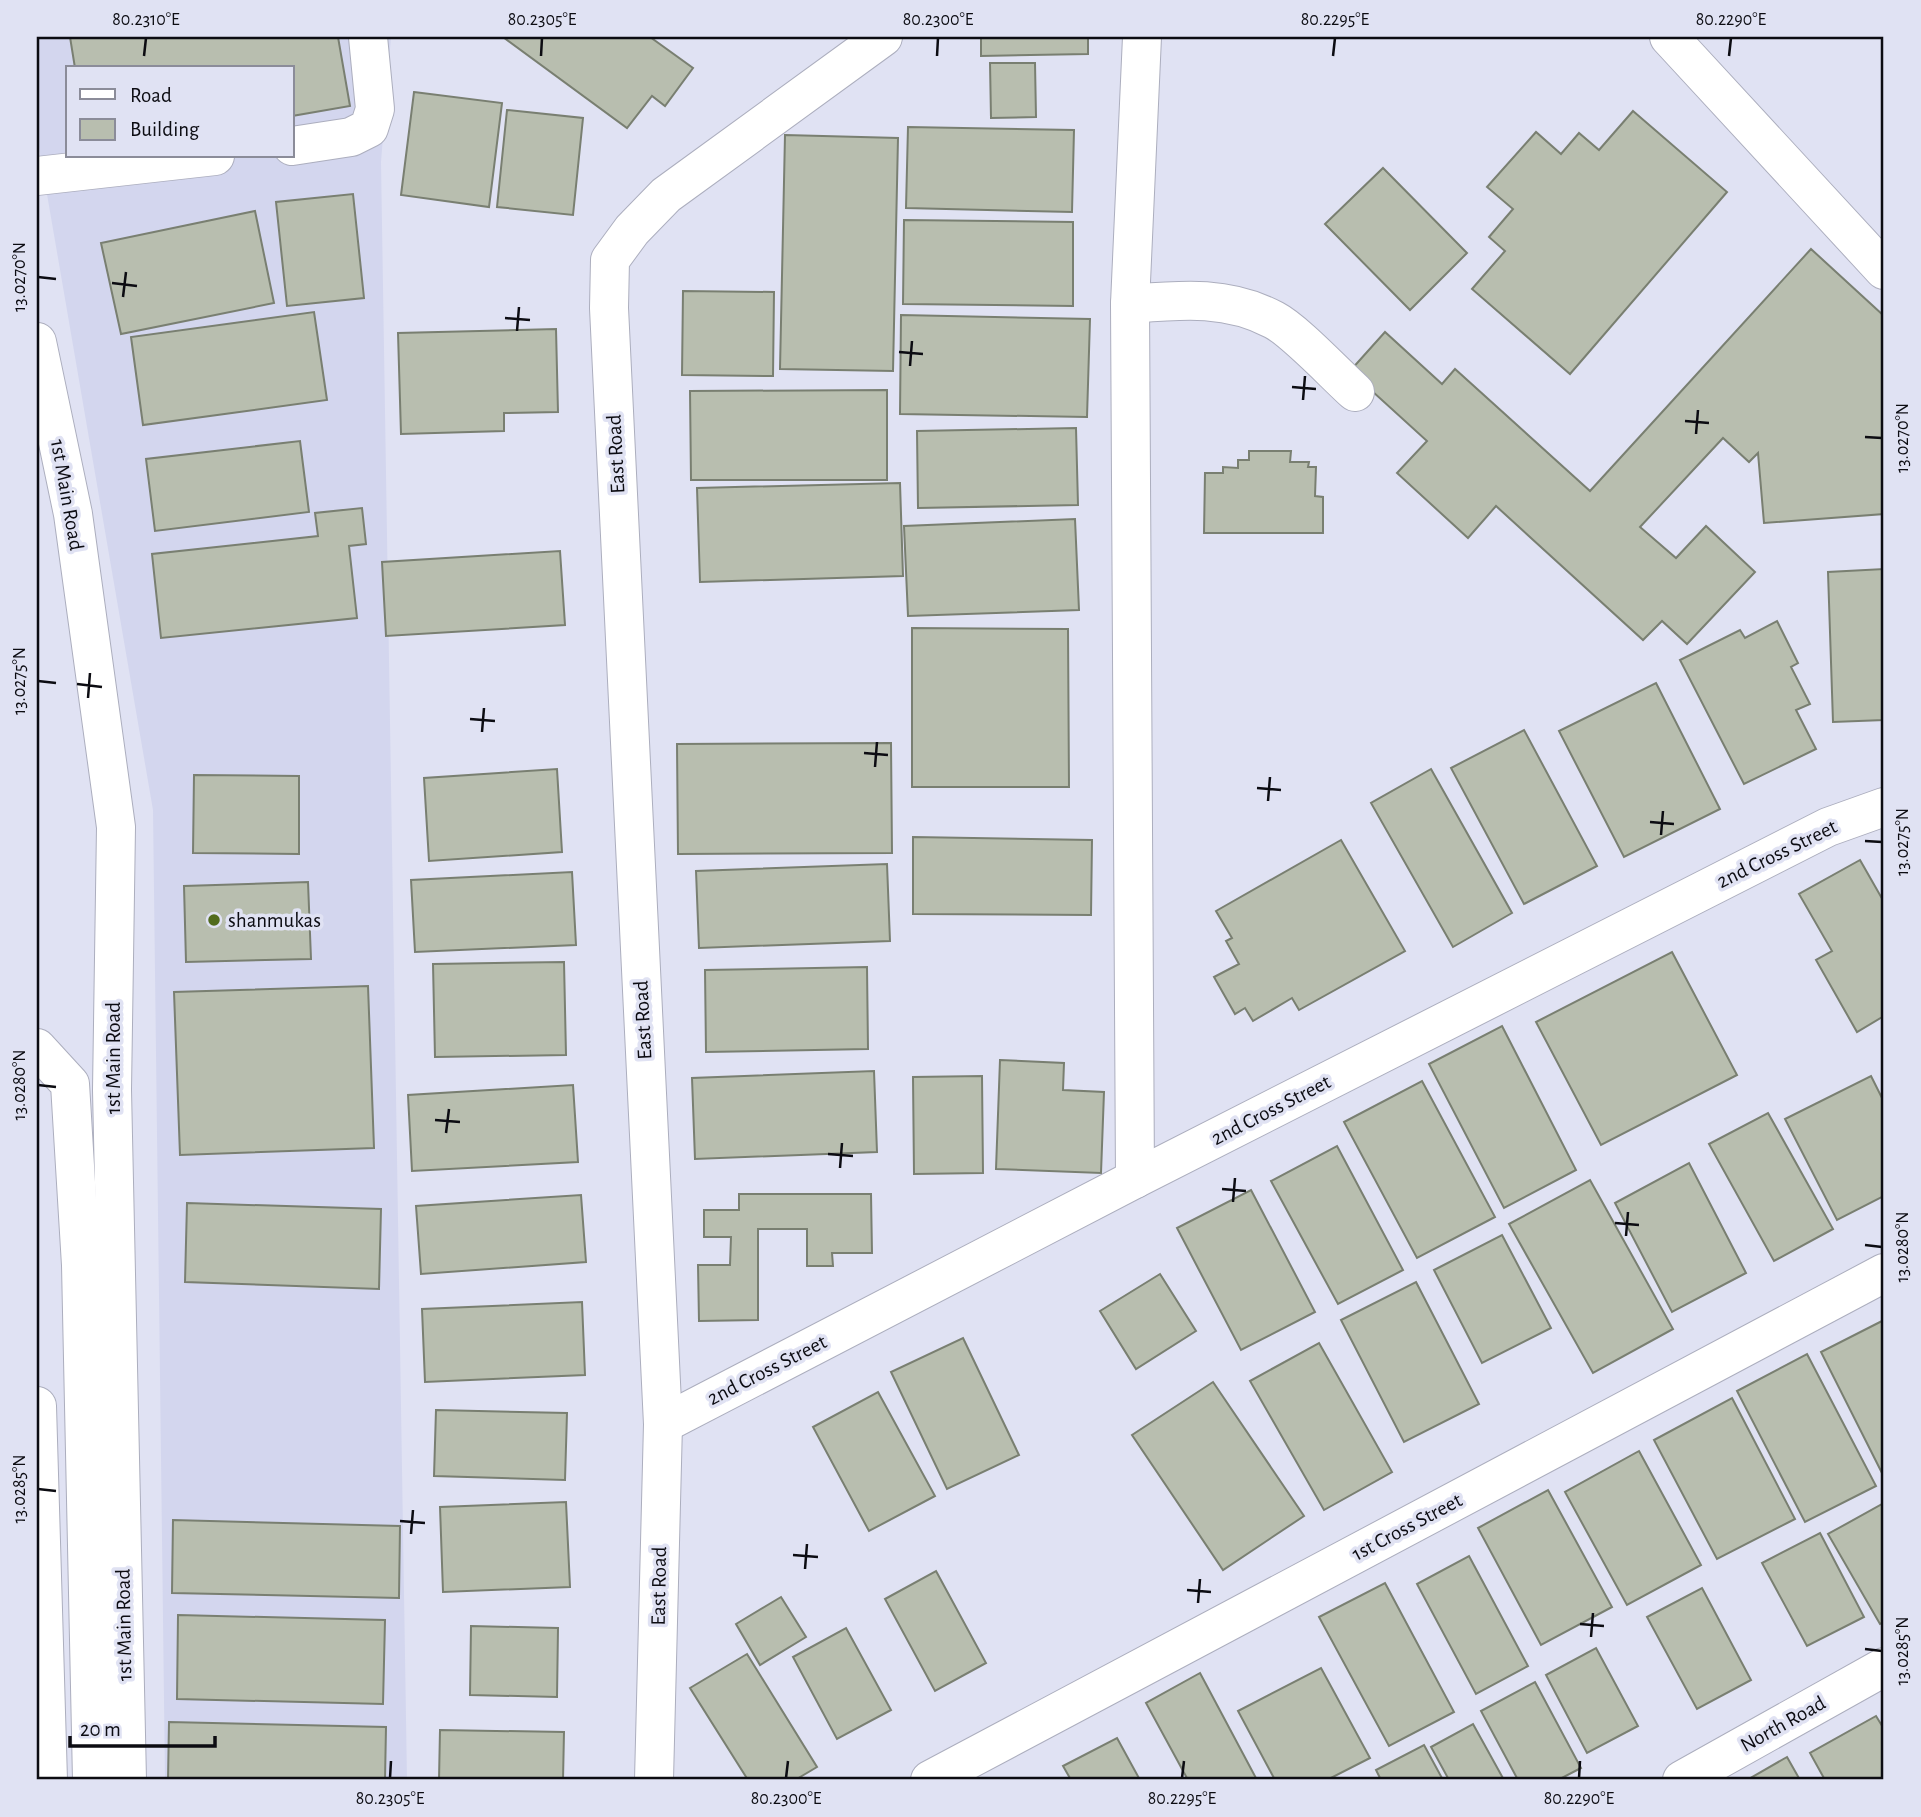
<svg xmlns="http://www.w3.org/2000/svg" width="1921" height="1817" font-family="'Alegreya Sans',sans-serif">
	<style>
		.built { fill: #d3d6ee; fill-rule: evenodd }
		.building { fill: #b8beaf; stroke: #797f71; stroke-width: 2 }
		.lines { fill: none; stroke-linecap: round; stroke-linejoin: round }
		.minor-casing { stroke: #acaebe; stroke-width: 40 }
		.major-casing { stroke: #acaebe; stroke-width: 40 }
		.minor { stroke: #fff; stroke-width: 38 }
		.major { stroke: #fff; stroke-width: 38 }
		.ticks { fill: none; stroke: #0c0c12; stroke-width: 2.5 }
		.poi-dot { fill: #516b1d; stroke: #e0e2f3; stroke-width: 2.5 }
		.labels { text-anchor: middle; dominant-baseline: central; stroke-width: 7; stroke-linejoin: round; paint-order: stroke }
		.street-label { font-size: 21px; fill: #0c0c12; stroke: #e0e2f3 }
		.poi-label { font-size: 21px; fill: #0c0c12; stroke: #e0e2f3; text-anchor: start }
		.neatline { fill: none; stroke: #0c0c12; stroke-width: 2.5 }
		.ticks-label { font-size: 18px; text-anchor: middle; fill: #0c0c12 }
	</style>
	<rect width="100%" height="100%" fill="#e0e2f3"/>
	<path class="built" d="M 37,37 L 391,37 L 381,162 L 407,1780 L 165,1780 L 153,810 L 37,136 ZM 68,68 L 292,68 L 292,156 L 68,156 Z"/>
	<g class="building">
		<polygon points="70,37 338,37 350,106 292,116 292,68 75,68"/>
		<polygon points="503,37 650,37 693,68 665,106 652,96 627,128"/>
		<polygon points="981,37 1088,37 1088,54 981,56"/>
		<polygon points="990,63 1035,63 1036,117 991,118"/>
		<polygon points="414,92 502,103 489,207 401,195"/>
		<polygon points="507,110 583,118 573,215 497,207"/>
		<polygon points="1633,111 1727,192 1570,374 1472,289 1505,251 1489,237 1513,209 1487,187 1536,132 1561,154 1579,133 1599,150"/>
		<polygon points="908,127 1074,130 1072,212 906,208"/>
		<polygon points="785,135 898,138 893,371 780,369"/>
		<polygon points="1383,168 1467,253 1410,310 1325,224"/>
		<polygon points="353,194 364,298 287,306 276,202"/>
		<polygon points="255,211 274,303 121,334 101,243"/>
		<polygon points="904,220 1073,222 1073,306 903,304"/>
		<polygon points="1811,249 1884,316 1884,514 1764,523 1758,453 1749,462 1723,438 1640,527 1676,558 1706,526 1755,572 1687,644 1662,621 1643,640 1496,506 1468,538 1397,473 1427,441 1350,371 1385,332 1442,384 1455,369 1590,491"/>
		<polygon points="683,291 774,292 773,376 682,375"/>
		<polygon points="314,312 327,400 143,425 131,337"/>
		<polygon points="901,315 1090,319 1087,417 900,414"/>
		<polygon points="556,329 558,412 504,413 504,431 401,434 398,333"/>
		<polygon points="887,390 887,480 691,480 690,391"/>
		<polygon points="1076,428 1078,505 918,508 917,431"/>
		<polygon points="300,441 309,512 155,531 146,459"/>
		<polygon points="1249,451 1291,451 1290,462 1309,462 1308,467 1316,467 1315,496 1323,497 1323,533 1204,533 1205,473 1223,473 1223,467 1238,468 1238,460 1249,460"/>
		<polygon points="900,483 903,576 700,582 697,488"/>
		<polygon points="362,508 366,544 349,546 357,618 161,638 152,554 318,536 315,513"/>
		<polygon points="1075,519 1079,610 908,616 904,526"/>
		<polygon points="560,551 565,625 386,636 382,562"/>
		<polygon points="1884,569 1884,720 1833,722 1828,572"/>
		<polygon points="1777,621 1798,663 1791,667 1810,704 1796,710 1816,749 1744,784 1680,660 1740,630 1745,638"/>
		<polygon points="912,628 1068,629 1069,787 912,787"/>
		<polygon points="1656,683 1720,809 1624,857 1559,731"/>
		<polygon points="1524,730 1597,866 1524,904 1451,768"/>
		<polygon points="891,743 892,853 678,854 677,744"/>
		<polygon points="557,769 562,852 429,861 424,778"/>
		<polygon points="1431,769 1512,913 1453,947 1371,803"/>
		<polygon points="194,775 299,776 299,854 193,853"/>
		<polygon points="913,837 1092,840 1091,915 913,914"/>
		<polygon points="1341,840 1405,951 1299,1010 1292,998 1253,1021 1245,1008 1235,1014 1214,977 1239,964 1226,941 1232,938 1216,911"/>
		<polygon points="1860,860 1884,902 1884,1016 1857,1032 1816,960 1832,951 1799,894"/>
		<polygon points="887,864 890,941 699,948 696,871"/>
		<polygon points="572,872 576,945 415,952 411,880"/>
		<polygon points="308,882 311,959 186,962 184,886"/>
		<polygon points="1672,952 1737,1075 1601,1145 1536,1022"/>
		<polygon points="564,962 566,1055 435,1057 433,964"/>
		<polygon points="867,967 868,1049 706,1052 705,970"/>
		<polygon points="368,986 374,1148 180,1155 174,992"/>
		<polygon points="1502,1026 1576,1170 1504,1208 1429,1064"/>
		<polygon points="1000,1060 1064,1063 1063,1090 1104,1092 1101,1173 996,1169"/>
		<polygon points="874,1071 877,1152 695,1159 692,1078"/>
		<polygon points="982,1076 983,1173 914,1174 913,1077"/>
		<polygon points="1871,1076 1884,1102 1884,1196 1837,1220 1785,1119"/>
		<polygon points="1422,1081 1495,1217 1417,1258 1344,1122"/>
		<polygon points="573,1085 578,1162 412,1171 408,1095"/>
		<polygon points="1768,1113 1833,1229 1774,1261 1709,1144"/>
		<polygon points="1337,1146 1403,1270 1338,1304 1271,1181"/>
		<polygon points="1689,1163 1746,1273 1672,1312 1615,1203"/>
		<polygon points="1590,1180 1673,1329 1593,1373 1509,1224"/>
		<polygon points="1251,1190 1315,1312 1241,1350 1177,1228"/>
		<polygon points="739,1194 871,1194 872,1253 832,1253 833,1266 807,1266 807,1229 758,1229 758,1320 699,1321 698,1265 730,1265 731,1237 704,1237 704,1210 739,1210"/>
		<polygon points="581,1195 586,1262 421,1274 416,1206"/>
		<polygon points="187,1203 381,1209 379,1289 185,1282"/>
		<polygon points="1502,1235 1551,1328 1482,1363 1434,1270"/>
		<polygon points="1160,1274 1196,1331 1136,1369 1100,1311"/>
		<polygon points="1416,1282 1479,1404 1404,1442 1341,1320"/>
		<polygon points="582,1302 585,1375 425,1382 422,1309"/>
		<polygon points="1884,1320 1884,1477 1821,1352"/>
		<polygon points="963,1338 1019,1455 947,1489 891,1372"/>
		<polygon points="1319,1343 1392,1472 1324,1510 1250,1381"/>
		<polygon points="1807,1354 1876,1486 1805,1522 1737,1391"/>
		<polygon points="1213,1382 1304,1516 1223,1570 1132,1435"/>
		<polygon points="878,1392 935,1496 869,1531 813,1427"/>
		<polygon points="1732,1398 1795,1519 1717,1559 1654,1440"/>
		<polygon points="436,1410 567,1413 565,1480 434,1476"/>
		<polygon points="1639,1451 1701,1565 1627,1605 1565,1492"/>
		<polygon points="1548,1490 1612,1607 1541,1645 1478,1528"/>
		<polygon points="566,1502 570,1587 443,1592 440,1507"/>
		<polygon points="1884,1503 1884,1622 1880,1624 1828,1534"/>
		<polygon points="173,1520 400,1526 399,1598 172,1593"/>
		<polygon points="1820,1533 1864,1617 1807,1646 1762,1563"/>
		<polygon points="1469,1556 1528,1666 1476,1694 1417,1584"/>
		<polygon points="936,1571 986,1663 935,1691 885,1599"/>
		<polygon points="1385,1583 1454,1712 1389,1746 1319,1617"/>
		<polygon points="1702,1588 1751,1680 1697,1709 1647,1617"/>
		<polygon points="781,1597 806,1637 760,1665 736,1624"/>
		<polygon points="178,1615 385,1620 383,1704 177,1699"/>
		<polygon points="471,1626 558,1628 557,1697 470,1695"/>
		<polygon points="846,1628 891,1710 837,1739 793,1657"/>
		<polygon points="1596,1648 1638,1726 1587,1753 1546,1675"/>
		<polygon points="747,1654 817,1767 795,1780 748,1780 690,1688"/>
		<polygon points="1321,1668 1370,1758 1327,1780 1275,1780 1238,1711"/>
		<polygon points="1200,1673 1257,1780 1188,1780 1146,1703"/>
		<polygon points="1535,1682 1581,1768 1558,1780 1518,1780 1481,1711"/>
		<polygon points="1876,1716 1884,1729 1884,1780 1825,1780 1810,1753"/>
		<polygon points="169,1722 386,1727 385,1780 168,1780"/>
		<polygon points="1473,1724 1504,1780 1449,1780 1431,1747"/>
		<polygon points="440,1730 564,1732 563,1780 439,1780"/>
		<polygon points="1117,1738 1140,1780 1071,1780 1063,1766"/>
		<polygon points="1424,1745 1443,1780 1381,1780 1376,1770"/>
		<polygon points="1787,1757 1800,1780 1747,1780"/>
	</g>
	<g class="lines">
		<defs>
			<g id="minor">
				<polyline points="1669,37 1884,270"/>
				<polyline points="292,146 351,137 369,128 375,109 368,37"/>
				<polyline points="37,176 215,156"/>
				<path d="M 1130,304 C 1180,300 1227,295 1274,320 C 1295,331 1335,374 1355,392"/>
				<polyline points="1135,1179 1130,304 1142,37"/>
				<polyline points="663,1424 1135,1179 1828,827 1884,807"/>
				<polyline points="654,1780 663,1424 609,308 610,260 632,230 666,195 883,37"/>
				<polyline points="930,1780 1884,1273"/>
				<polyline points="1682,1780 1884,1667"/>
			</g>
			<g id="major">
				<polyline points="37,342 73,514 116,827 112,1090 127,1780"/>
				<polyline points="37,1048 70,1084 81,1265 92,1780"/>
				<polyline points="37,1406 48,1780"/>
			</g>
		</defs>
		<use href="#minor" class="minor-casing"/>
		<use href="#major" class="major-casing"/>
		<use href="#minor" class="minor"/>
		<use href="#major" class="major"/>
	</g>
	<path class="ticks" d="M 144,56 L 146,38M 541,56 L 542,38M 937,56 L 938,38M 1333,56 L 1335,38M 1729,56 L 1731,38M 38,277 L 56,279M 112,283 L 137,286M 123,297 L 126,272M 505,318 L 530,320M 517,331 L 519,307M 899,352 L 923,354M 910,366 L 912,341M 1292,387 L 1316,389M 1303,400 L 1305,376M 1685,421 L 1709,423M 1696,434 L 1698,410M 1865,437 L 1882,438M 38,681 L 56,683M 77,684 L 102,687M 88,698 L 90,673M 470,719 L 495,721M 482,732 L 484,708M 864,753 L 888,755M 875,767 L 877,742M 1257,788 L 1281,790M 1268,801 L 1270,777M 1650,822 L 1674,824M 1661,835 L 1663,811M 1865,841 L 1882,842M 38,1085 L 56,1087M 435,1120 L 460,1122M 446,1133 L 449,1109M 828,1154 L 853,1156M 840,1168 L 842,1143M 1222,1189 L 1246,1191M 1233,1202 L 1235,1178M 1615,1223 L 1639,1225M 1626,1236 L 1628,1212M 1865,1245 L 1882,1247M 38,1489 L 56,1491M 400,1521 L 425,1523M 411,1534 L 413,1510M 793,1555 L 818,1557M 805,1569 L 807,1544M 1187,1590 L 1211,1592M 1198,1603 L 1200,1579M 1580,1624 L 1604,1626M 1591,1637 L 1593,1613M 1865,1649 L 1882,1651M 390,1778 L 391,1761M 786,1778 L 788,1761M 1182,1778 L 1184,1761M 1579,1778 L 1580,1761"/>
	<circle class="poi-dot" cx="214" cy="920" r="7"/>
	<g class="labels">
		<g class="street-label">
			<text transform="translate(616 454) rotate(-93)">East Road</text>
			<text transform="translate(67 495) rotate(80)">1st Main Road</text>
			<text transform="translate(1777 854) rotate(-26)">2nd Cross Street</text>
			<text transform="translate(643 1020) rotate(-93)">East Road</text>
			<text transform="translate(113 1058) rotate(-90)">1st Main Road</text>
			<text transform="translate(1271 1110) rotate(-27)">2nd Cross Street</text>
			<text transform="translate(767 1370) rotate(-27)">2nd Cross Street</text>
			<text transform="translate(1407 1527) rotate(-28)">1st Cross Street</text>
			<text transform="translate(659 1586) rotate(-89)">East Road</text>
			<text transform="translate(124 1625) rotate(-91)">1st Main Road</text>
			<text transform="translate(1783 1724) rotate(-29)">North Road</text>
		</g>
		<g class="poi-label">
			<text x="228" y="920">shanmukas</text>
		</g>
	</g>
	<rect width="1921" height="1817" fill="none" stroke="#e0e2f3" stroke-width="77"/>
	<rect x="66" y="66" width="228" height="91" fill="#e0e2f3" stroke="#8b8c99" stroke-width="2"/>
	<rect x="80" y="89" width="35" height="10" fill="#ffffff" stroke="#8b8c99" stroke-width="2"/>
	<text x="130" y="102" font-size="21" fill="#0c0c12">Road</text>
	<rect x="80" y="119" width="35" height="21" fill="#b8beaf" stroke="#8b8c99" stroke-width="2"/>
	<text x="130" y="136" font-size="21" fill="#0c0c12">Building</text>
	<path d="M70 1736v10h145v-10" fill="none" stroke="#0c0c12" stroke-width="3.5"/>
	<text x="80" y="1736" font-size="21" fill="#0c0c12" stroke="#e0e2f3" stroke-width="5" paint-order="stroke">20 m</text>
	<rect x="38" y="38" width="1844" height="1740" class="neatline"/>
	<g class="ticks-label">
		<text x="146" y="25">80.2310°E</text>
		<text x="542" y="25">80.2305°E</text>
		<text x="938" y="25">80.2300°E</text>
		<text x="1335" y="25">80.2295°E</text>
		<text x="1731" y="25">80.2290°E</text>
		<text transform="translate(19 277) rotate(-90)" y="6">13.0270°N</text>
		<text transform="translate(1902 438) rotate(-90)" y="6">13.0270°N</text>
		<text transform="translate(19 681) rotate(-90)" y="6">13.0275°N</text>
		<text transform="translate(1902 842) rotate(-90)" y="6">13.0275°N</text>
		<text transform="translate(19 1085) rotate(-90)" y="6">13.0280°N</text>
		<text transform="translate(1902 1247) rotate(-90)" y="6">13.0280°N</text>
		<text transform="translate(19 1489) rotate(-90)" y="6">13.0285°N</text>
		<text transform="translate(1902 1651) rotate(-90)" y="6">13.0285°N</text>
		<text x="390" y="1804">80.2305°E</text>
		<text x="786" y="1804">80.2300°E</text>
		<text x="1182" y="1804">80.2295°E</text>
		<text x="1579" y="1804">80.2290°E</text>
	</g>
</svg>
